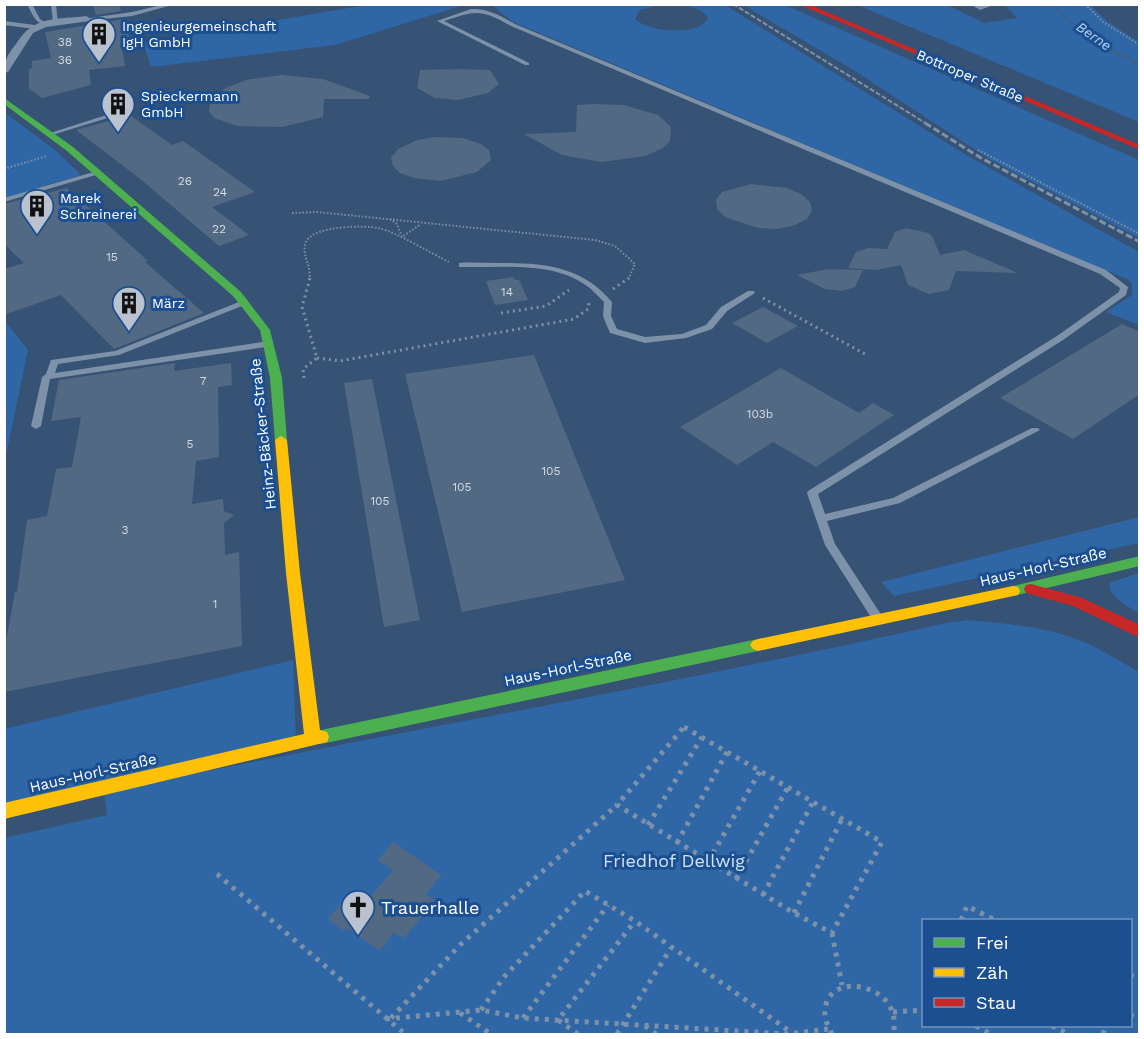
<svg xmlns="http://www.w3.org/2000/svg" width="1144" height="1039" font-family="'Work Sans',sans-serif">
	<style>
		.green { fill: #2f66a5; fill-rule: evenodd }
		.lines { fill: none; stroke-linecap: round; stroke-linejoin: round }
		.stream { fill: #3b618d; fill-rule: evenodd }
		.building { fill: #526984 }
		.path-far2 { stroke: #7d92a8; stroke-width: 2; stroke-dasharray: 1.5 2; stroke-linecap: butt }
		.path-far1 { stroke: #7d92a8; stroke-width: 3; stroke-dasharray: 2 4; stroke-linecap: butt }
		.path { stroke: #7d92a8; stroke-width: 5; stroke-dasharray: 4 6; stroke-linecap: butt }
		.lane { fill: #7d92a8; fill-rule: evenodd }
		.street { fill: #7d92a8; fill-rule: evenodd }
		.fast { fill: #4caf50; fill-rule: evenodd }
		.slow { fill: #ffc107; fill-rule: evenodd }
		.jam { fill: #c62828; fill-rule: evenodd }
		.rail-far1 { stroke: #7e92a7; stroke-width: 2; stroke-dasharray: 5 2; stroke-linecap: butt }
		.rail { stroke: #7e92a7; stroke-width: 3; stroke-dasharray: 7 3; stroke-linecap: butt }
		.labels { text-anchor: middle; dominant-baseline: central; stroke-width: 6; stroke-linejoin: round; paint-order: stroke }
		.number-label { font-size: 12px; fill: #d4dae0 }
		.far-poi-label { font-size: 14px; fill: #fff; stroke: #1b4f8f; text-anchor: start }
		.far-water-label { font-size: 14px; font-style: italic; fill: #b5d3f5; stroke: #1b4f8f }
		.far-street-label { font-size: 14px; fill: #fff; stroke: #1b4f8f }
		.street-label { font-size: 15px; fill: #fff; stroke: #1b4f8f }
		.near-park-label { font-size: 18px; fill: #cfe3fa; stroke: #1b4f8f }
		.near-poi-label { font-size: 18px; fill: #fff; stroke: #1b4f8f; text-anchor: start }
	</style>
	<rect width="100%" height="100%" fill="#365274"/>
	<g class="green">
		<polygon points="372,4 464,5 335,45 151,67 143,43"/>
		<path d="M 492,5 L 725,5 L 968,156 L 1139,252 L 1139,325 L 1106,312 L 1132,295 L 1132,283 L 1127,279 L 513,22 ZM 656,6 C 672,5 699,3 708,18 C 699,37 648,32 635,19 L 640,10 Z"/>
		<polygon points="743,5 785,5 1139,160 1139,238 991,160 850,68"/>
		<polygon points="857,5 947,5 984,23 1017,18 1005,5 1090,5 1108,22 1139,42 1139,122"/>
		<polygon points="5,113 54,149 81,175 5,198"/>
		<polygon points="5,321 28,350 5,460"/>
		<polygon points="1139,517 1139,543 894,596 881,582"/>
		<path d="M 1139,573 L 1140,573 L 1139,614 C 1129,606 1109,598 1109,583 Z"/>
		<path d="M 969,620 C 1011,624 1057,628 1095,647 C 1110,655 1125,664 1139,672 L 1139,1034 L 5,1034 L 4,838 L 107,815 L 104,792 C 384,734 667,686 946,623 ZM 924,920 L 1130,920 L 1130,1026 L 924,1026 Z"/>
		<polygon points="293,660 296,739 5,805 4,729"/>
	</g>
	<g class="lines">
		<path class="stream" d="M 1051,4 L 1054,4 C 1078,31 1109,47 1140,63 L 1140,66 C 1107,51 1074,32 1051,4 Z"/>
	</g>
	<g class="building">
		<polygon points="93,4 119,4 121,11 96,15"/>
		<polygon points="124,19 129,37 123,38 125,43 121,44 125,66 89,70 91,85 42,98 29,89 29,69 32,68 32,61 51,58 45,32"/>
		<polygon points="461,69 490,70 499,84 488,93 458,100 435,98 417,88 420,70"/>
		<polygon points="281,75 323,79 370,96 369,99 324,99 323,117 282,127 237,126 214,118 209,111 211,98 226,88 246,80"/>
		<polygon points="593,104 624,105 658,115 671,127 670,141 663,148 645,156 602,162 562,155 524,134 576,132 577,105"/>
		<polygon points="130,115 172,145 183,141 255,192 212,207 249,235 219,246 139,178 76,130"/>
		<polygon points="435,137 463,138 481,144 489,150 491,160 477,172 441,181 414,178 400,173 393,166 391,158 398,149 417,140"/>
		<polygon points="751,184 787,188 801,194 810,202 812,211 807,219 795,225 778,229 758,228 725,217 717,209 716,200 722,192"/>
		<polygon points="67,188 148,261 145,262 204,313 114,349 61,295 4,315 4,269 24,263 4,244 4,204"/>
		<polygon points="906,228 928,233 932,236 940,255 964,250 1018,273 956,271 949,290 929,294 908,285 901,265 876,270 848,268 856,252 868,248 887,249 895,232"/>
		<polygon points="828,269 863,270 855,287 842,291 825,289 797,275"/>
		<polygon points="513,277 515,280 519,280 528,300 495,305 486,281"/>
		<polygon points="763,307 798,326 767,343 732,323"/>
		<polygon points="1122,324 1140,332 1140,394 1073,439 1000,398"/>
		<polygon points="534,355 625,580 462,612 405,374"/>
		<polygon points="175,363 174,371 231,363 232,385 218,387 219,457 196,461 192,504 223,499 224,511 234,515 224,523 225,555 239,552 242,646 4,692 4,652 15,592 17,592 27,520 47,516 56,469 72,467 81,417 51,421 59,380"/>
		<polygon points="781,368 859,413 873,403 894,415 816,467 773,442 737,465 680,427"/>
		<polygon points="372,379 420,620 384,627 344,383"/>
		<polygon points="393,842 441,875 426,894 434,900 416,924 404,938 394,933 380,951 347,928 344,931 328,919 344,900 359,910 393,870 378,860"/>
	</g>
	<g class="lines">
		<g class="path-far2">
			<polyline points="1085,4 1103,22 1140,45"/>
			<polyline points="978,150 1140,234"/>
			<polyline points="4,169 47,156"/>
			<polyline points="292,213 317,212 595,240 615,246 635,264 628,280"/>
			<polyline points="390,219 397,224 402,237 421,224"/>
			<path d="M 309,280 C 313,267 299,252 307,240 C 317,226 362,225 378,228 C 397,232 430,253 449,262"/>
		</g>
		<g class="path-far1">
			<polyline points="613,289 629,278"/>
			<polyline points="763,298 865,354"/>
			<polyline points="501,313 546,306 569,290"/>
			<polyline points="317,358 340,361 574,319 588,309 589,303"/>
			<polyline points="304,378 303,369 317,358 302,307 310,278"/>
		</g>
		<g class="path">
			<polygon points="684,727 882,842 832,933 794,913 617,805"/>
			<polyline points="648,825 702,737"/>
			<polyline points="677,843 727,752"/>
			<polyline points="708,862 760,771"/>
			<polyline points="217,874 405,1034"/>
			<polyline points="736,879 788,787"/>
			<polyline points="763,895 813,802"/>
			<polyline points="794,913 842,819"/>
			<polyline points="961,920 967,906 995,920"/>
			<polyline points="832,933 842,985"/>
			<polyline points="1130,975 1140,979"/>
			<polyline points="481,1010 504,977 585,891 635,921 792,1033"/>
			<polyline points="893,1012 924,1010"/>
			<polyline points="460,1013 491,1034"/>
			<polyline points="1130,1015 1140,1020"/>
			<polyline points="391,1018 460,945 617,805"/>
			<polyline points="523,1018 608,905"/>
			<polyline points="386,1019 481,1010 523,1018 787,1034 828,1029"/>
			<polyline points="645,1026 656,1034"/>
			<polyline points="976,1026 991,1034"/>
			<polyline points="1052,1026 1069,1034"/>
			<polyline points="578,1034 558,1020 635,921"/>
			<polyline points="617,1034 671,948"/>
			<path d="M 832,1034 C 829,1028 824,1019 825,1012 C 826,974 882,982 892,1011 C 895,1017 894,1027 894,1034"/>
			<polyline points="1103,1034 1106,1026"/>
		</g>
		<g class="lane">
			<path d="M 27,4 L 32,4 L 40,19 L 46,23 L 46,25 C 35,24 32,13 27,4 Z"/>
			<polygon points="51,4 56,4 58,24 53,23"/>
			<polygon points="166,4 176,4 132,16 86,21 83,19 132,12"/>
			<polygon points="970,4 980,6 996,4 980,10"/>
			<path d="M 471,9 C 488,8 501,16 515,24 L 1106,270 L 1128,287 L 1126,295 L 1063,340 L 818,494 L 825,514 L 893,498 L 1032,428 L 1038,428 L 1040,430 L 900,503 L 827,521 L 835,544 L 882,616 L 884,619 L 882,622 L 874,622 L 825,545 L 807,493 L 808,491 L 1057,336 L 1119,292 L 1120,288 L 1100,274 L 511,26 C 481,9 477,10 444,21 L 529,63 L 529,65 L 525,65 L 437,21 Z"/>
			<polygon points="4,21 35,25 38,27 35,29 4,25"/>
			<polygon points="122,110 125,112 124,113 52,135 47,134"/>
			<polygon points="97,171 100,173 99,174 4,202 4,198"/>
			<path d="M 459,263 C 471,262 484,263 497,263 C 542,263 581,265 612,302 L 611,316 L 617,329 L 645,337 L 682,334 L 706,325 L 721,307 L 748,291 L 754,291 L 755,293 L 727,311 L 712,329 L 686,338 L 645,343 L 610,333 L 603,316 L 604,302 C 600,298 595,293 591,289 C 556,260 504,268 462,267 L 459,267 Z"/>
			<polygon points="244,300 248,302 247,304 119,355 58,364 55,373 269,341 273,344 272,346 50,379 41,426 36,429 31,426 42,377 46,374 51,360 115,351"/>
		</g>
		<path class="street" d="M 86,16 L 91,19 L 90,21 L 46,27 L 33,33 L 8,72 L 4,73 C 4,60 8,54 16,44 C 34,15 55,20 86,16 Z"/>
		<g class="fast">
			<polygon points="4,98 73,147 241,292 270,330 282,378 287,440 285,443 281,444 275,440 270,378 260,330 233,296 67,151 4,104"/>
			<polygon points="1140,556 1140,566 1013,596 1008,595 1006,591 1008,587 1013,586"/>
			<polygon points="758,639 763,641 766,645 763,649 758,651 321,744 315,742 313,737 315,732 321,730"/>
		</g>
		<g class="slow">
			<polygon points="281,436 287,440 300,573 320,730 327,732 329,737 327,742 4,819 4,803 304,734 286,573 275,440"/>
			<polygon points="1013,586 1018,587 1020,591 1018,595 758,651 753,649 750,645 753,641 758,639"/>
		</g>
		<g class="jam">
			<polygon points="798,4 808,4 1140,145 1140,150"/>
			<polygon points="1031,584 1082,598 1140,625 1140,638 1073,606 1026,593 1024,589 1026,585"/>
		</g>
		<polyline class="rail-far1" points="733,4 927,124"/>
		<polyline class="rail" points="925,123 981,158 1140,242"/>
	</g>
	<defs>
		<symbol id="building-pin" viewBox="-11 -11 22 30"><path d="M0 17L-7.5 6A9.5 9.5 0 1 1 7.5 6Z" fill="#b9c2ce" stroke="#1b4f8f"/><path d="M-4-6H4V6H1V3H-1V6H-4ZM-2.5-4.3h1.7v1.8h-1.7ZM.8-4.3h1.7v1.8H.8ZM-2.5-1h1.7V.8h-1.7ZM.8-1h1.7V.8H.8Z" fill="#111"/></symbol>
		<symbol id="church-pin" viewBox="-11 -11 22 30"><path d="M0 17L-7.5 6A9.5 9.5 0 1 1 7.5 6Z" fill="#b9c2ce" stroke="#1b4f8f"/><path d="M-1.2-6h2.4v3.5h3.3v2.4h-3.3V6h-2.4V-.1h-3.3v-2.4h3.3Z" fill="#111"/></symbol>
	</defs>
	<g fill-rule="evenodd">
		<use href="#building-pin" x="80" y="15" width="38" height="52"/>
		<use href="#building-pin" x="99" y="85" width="38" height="52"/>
		<use href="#building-pin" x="18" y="187" width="38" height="52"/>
		<use href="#building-pin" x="110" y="284" width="38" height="52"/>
		<use href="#church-pin" x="339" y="888" width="38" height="52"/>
	</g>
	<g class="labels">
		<g class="number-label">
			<text x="65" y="42">38</text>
			<text x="65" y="60">36</text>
			<text x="185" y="181">26</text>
			<text x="220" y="192">24</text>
			<text x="219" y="229">22</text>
			<text x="112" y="257">15</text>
			<text x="507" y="292">14</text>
			<text x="203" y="381">7</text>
			<text x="760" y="414">103b</text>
			<text x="190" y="444">5</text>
			<text x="551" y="471">105</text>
			<text x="462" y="487">105</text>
			<text x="380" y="501">105</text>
			<text x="125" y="530">3</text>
			<text x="215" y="604">1</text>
		</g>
		<g class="far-poi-label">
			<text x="122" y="26">Ingenieurgemeinschaft<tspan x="122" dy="16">IgH GmbH</tspan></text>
			<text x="141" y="96">Spieckermann<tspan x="141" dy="16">GmbH</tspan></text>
			<text x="60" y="198">Marek<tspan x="60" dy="16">Schreinerei</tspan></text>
			<text x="152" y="303">März</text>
		</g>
		<g class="far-water-label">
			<text transform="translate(1094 36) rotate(35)">Berne</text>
		</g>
		<g class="far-street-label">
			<text transform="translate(970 76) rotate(23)">Bottroper Straße</text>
		</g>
		<g class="street-label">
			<text transform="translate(263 434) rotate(-96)">Heinz-Bäcker-Straße</text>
			<text transform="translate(1043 567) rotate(-13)">Haus-Horl-Straße</text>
			<text transform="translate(568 668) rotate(-12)">Haus-Horl-Straße</text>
			<text transform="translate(93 773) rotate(-13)">Haus-Horl-Straße</text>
		</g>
		<g class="near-park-label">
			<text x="674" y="860">Friedhof Dellwig</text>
		</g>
		<g class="near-poi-label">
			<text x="381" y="907">Trauerhalle</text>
		</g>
	</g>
	<rect width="1144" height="1039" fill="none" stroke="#ffffff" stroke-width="12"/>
	<rect x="922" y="919" width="210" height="108" fill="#1b4f8f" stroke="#7695bc" stroke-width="1.5"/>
	<rect x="934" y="938" width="30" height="9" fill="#4caf50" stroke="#7695bc" stroke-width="1.5"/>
	<text x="976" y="949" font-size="18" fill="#ffffff">Frei</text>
	<rect x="934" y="968" width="30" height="9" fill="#ffc107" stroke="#7695bc" stroke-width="1.5"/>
	<text x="976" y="979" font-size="18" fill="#ffffff">Zäh</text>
	<rect x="934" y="998" width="30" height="9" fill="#c62828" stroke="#7695bc" stroke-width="1.5"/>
	<text x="976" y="1009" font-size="18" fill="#ffffff">Stau</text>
</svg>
